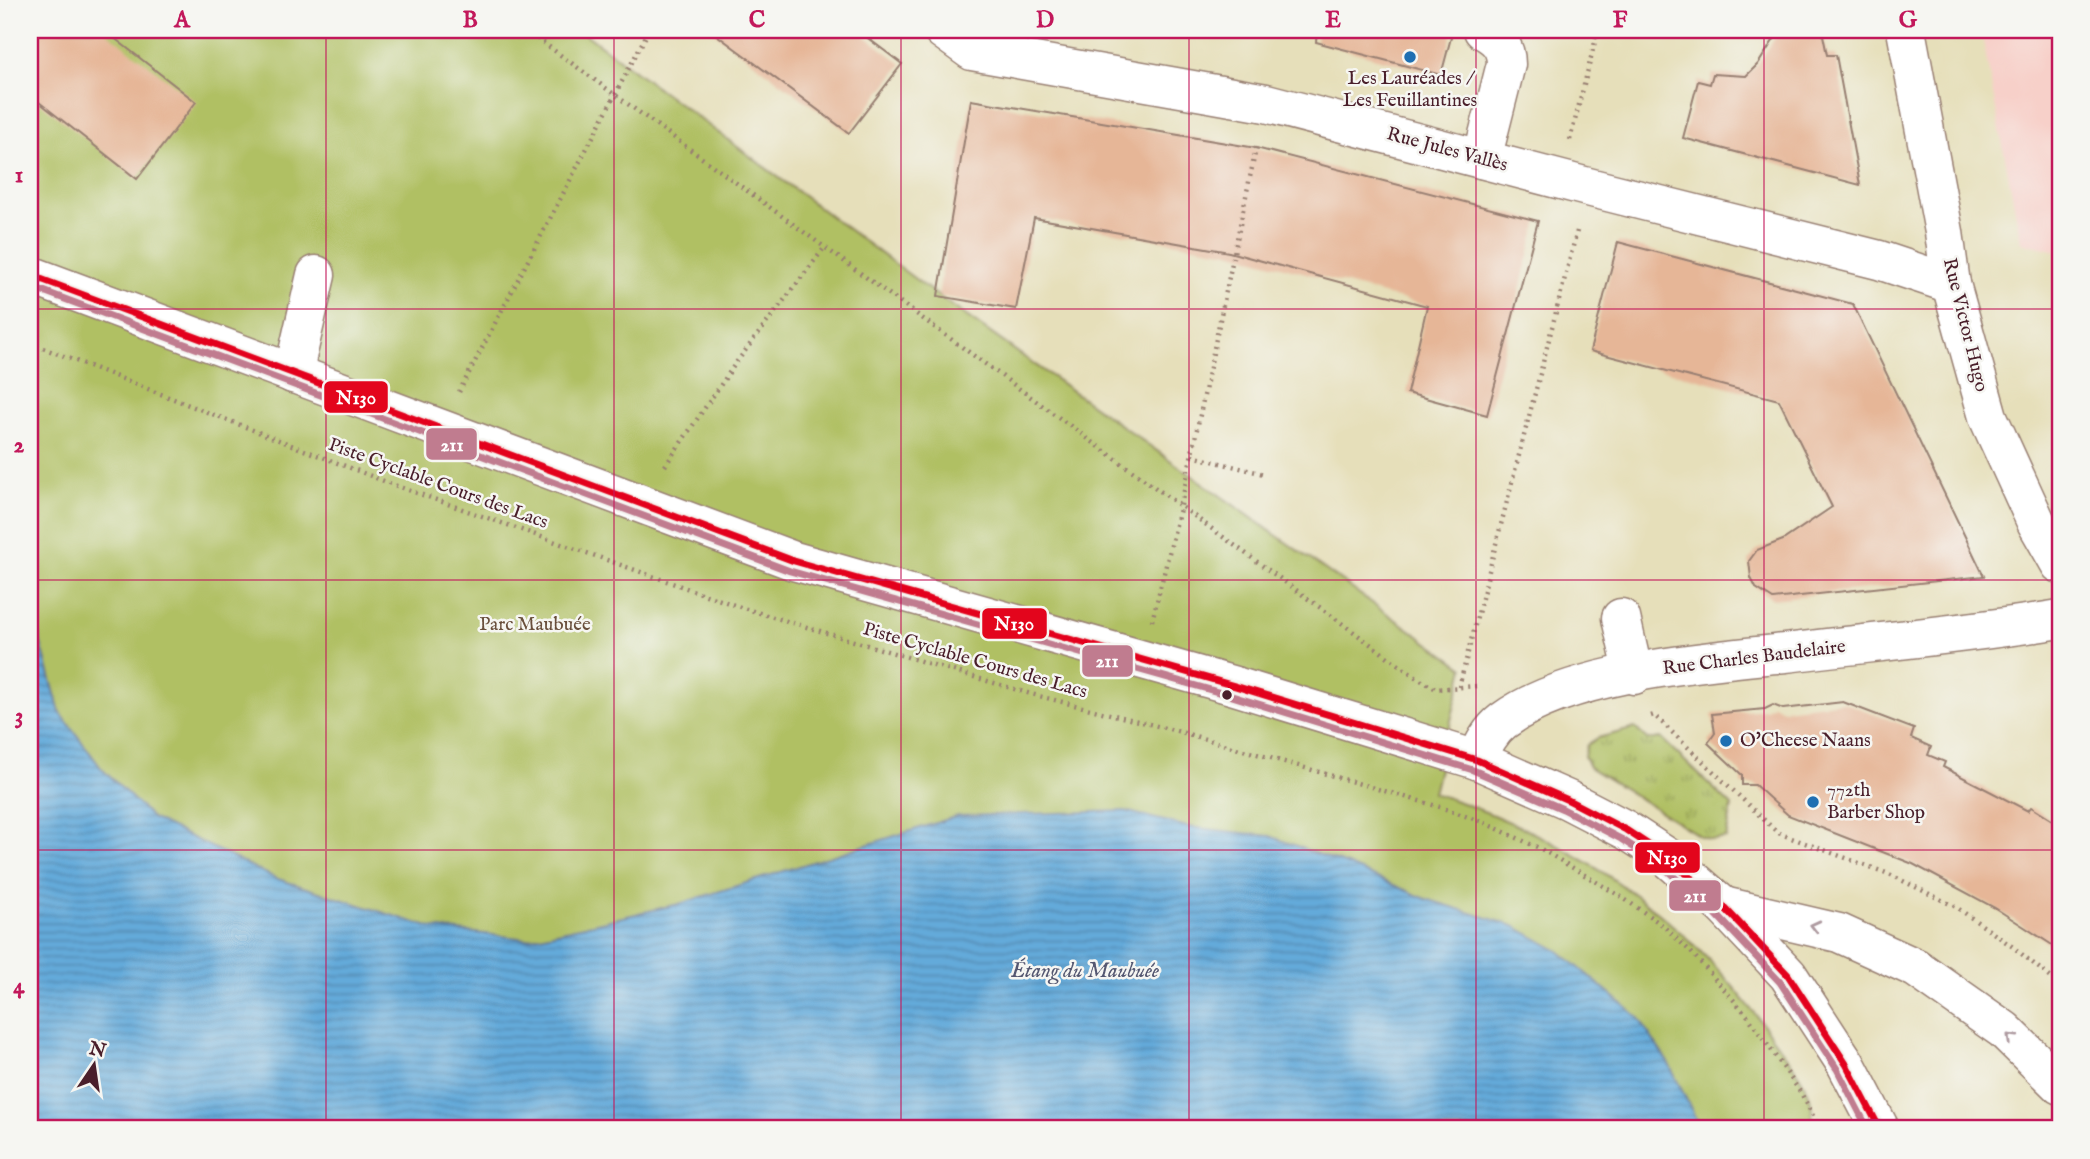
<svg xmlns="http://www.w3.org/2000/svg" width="2090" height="1159" font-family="'IM FELL English',serif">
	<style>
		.built { fill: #f7d0c9 }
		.grass { fill: url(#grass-tufts); stroke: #7d7047; stroke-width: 2 }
		.green { fill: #b0c063; stroke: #7d7047; stroke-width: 2 }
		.water { fill: url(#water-rules); stroke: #576482; stroke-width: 2 }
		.building { fill: #e6b697 }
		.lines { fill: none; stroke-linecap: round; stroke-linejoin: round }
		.minor-casing { stroke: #987f72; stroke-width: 41 }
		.path { stroke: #987f72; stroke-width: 4.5; stroke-dasharray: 2 5; stroke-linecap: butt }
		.minor { stroke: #fff; stroke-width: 38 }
		.bus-1-casing { stroke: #f6f6f2; stroke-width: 12 }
		.bus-2-casing { stroke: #f6f6f2; stroke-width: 12 }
		.bus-1 { stroke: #e3051c; stroke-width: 7 }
		.bus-2 { stroke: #c07c8f; stroke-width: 7 }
		.oneway { stroke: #ae9aa0 }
		.grid { fill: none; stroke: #c2185b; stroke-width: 2; stroke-opacity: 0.55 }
		.poi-dot { fill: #1f6fb2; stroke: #f6f6f2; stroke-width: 2.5 }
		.bus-dot { fill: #4a1f2b; stroke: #f6f6f2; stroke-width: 2.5 }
		.labels { text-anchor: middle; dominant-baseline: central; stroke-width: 5; stroke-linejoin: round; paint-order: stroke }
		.poi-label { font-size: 19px; fill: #4a1f2b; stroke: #f6f6f2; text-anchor: start }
		.street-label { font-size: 19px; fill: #4a1f2b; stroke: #f6f6f2 }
		.park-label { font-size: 19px; fill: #694f3c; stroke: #f6f6f2 }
		.water-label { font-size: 21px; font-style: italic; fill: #545771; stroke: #f6f6f2 }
		.line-badge { stroke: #f6f6f2; stroke-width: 2.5 }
		.badge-label { font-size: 19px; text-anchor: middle; font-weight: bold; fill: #fff }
		.neatline { fill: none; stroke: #c2185b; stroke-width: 2.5 }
		.grid-label { font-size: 23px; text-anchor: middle; font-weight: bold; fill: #c2185b }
	</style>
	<defs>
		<pattern id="grass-tufts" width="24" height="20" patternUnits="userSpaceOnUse" patternTransform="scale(1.75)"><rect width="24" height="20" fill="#b0c063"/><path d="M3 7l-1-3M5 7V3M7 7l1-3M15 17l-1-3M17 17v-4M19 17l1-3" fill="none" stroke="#919b52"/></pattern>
		<pattern id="water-rules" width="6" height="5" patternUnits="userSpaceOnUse" patternTransform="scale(1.75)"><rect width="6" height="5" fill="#64aada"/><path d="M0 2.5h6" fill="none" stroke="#548ab1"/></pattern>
	</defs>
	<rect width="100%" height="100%" fill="#f6f6f2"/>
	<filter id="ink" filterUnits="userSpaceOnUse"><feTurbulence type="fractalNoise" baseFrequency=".0143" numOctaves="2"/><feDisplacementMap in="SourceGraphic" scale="14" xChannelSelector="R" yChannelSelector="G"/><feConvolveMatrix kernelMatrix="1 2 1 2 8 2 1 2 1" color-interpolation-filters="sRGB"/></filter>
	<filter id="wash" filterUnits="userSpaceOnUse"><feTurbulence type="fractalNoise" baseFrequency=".00686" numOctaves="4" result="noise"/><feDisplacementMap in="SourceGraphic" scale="28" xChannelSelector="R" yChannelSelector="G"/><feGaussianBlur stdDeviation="1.57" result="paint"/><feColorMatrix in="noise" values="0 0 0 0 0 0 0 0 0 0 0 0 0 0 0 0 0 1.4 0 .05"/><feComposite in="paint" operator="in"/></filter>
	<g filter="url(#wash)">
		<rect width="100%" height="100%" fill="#e6dfba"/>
		<polygon class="built" points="1981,30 2060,30 2060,252 2021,242"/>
		<polygon class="grass" points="1635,728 1648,740 1661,738 1732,806 1726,838 1712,840 1700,836 1589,767 1584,756 1587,745 1598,738"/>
		<path class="green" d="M 30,30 L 580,30 L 938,296 L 1464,668 L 1433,793 C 1568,836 1680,910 1764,1026 C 1779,1047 1798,1069 1808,1092 C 1813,1102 1812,1118 1813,1129 L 30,1129 Z"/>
		<polygon class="water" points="30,604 60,712 102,769 153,819 275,878 432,928 527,939 679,904 958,816 1125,811 1188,827 1270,836 1347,865 1426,899 1514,926 1559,951 1638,1017 1669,1064 1696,1119 1696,1129 30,1129"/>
		<g id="blocks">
			<g class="building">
				<polygon points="30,30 104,30 196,102 137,179 30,95"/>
				<polygon points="710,30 857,30 902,64 849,133"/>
				<polygon points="1317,30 1453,30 1441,75 1316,42"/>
				<polygon points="1780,30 1822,30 1827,55 1836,55 1860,185 1683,138 1698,81 1710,84 1713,74 1746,76 1758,64"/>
				<polygon points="971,100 1256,148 1538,221 1487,415 1407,393 1427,306 1229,252 1034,218 1016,309 938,296"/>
				<polygon points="1618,242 1853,304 1984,576 1773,599 1756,588 1751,578 1749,561 1757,550 1783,540 1832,507 1779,400 1590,351"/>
				<polygon points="1843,702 1914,729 1911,738 1931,747 1928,755 1945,762 1943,767 2028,811 2031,807 2060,825 2060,950 1995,908 1913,864 1788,815 1755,785 1742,785 1742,775 1708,743 1715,733 1712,714 1765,709 1773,705 1783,709"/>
			</g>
		</g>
	</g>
	<g filter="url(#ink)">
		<use href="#blocks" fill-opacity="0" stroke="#987f72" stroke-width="2"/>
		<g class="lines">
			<defs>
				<g id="minor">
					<polyline points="943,30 972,51 1266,103 1588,187 1879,260 1951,284"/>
					<polyline points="1906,30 1944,232 1951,284 1988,417 2036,522 2060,564"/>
					<path d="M 1482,159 L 1506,64 C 1506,47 1498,38 1483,30"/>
					<polyline points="30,275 794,561 1235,686 1477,760 1568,800 1626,830 1667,857 1723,906 1788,975 1846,1064 1880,1129"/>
					<polyline points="293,374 316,275"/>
					<polyline points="1621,618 1634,675"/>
					<path d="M 1477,760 C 1483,745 1490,731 1503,721 C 1569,672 1705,661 1785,653 C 1877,642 1969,634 2060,619"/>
					<polyline points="1723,906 1839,933 1916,968 2004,1030 2060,1085"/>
				</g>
			</defs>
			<use href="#minor" class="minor-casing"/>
			<g class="path">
				<polyline points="526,30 1417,678 1436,689 1476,686"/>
				<polyline points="1570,140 1598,30"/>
				<polyline points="30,343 394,485 743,608 1031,694 1181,732 1440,807 1485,823 1541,849 1620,896 1661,924 1691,952 1747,1015 1801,1093 1820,1129"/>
				<polyline points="459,392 649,30"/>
				<polyline points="1192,456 1264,474"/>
				<polyline points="665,466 735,364 825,247"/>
				<polyline points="1152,621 1181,505 1257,144"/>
				<polyline points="1459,687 1578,227"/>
				<polyline points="1651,716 1654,715 1778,833 1889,874 1956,907 2013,947 2060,985"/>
			</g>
			<use href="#minor" class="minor"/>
			<defs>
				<polyline id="bus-1" points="30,275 794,561 1235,686 1477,760 1568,800 1626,830 1667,857 1723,906 1788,975 1846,1064 1880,1129"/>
				<polyline id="bus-2" points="30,286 790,571 1232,696 1473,770 1563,809 1621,839 1661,865 1716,914 1780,982 1837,1069 1868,1129"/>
			</defs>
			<use href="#bus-1" class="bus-1-casing"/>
			<use href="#bus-2" class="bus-2-casing"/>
			<use href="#bus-1" class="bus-1"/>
			<use href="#bus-2" class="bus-2"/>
		</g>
		<defs><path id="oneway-chevron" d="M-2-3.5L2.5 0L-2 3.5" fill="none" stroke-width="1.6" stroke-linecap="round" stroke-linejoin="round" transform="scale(1.75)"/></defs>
		<g class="oneway">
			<use href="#oneway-chevron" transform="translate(1815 926) rotate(-166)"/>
			<use href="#oneway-chevron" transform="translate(2011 1038) rotate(-136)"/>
		</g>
	</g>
	<path class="grid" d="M 326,30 L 326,1129M 614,30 L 614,1129M 901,30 L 901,1129M 1189,30 L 1189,1129M 1476,30 L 1476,1129M 1764,30 L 1764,1129M 30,309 L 2060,309M 30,580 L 2060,580M 30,850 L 2060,850"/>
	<g class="poi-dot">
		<circle cx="1410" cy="57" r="7"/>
		<circle cx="1726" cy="741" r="7"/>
		<circle cx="1813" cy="802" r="7"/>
	</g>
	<circle class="bus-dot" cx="1227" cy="695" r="6"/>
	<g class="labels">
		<g class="poi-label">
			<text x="1410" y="79" text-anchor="middle">Les Lauréades /<tspan x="1410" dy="22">Les Feuillantines</tspan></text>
			<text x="1740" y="741">O'Cheese Naans</text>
			<text x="1827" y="791">772th<tspan x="1827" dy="22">Barber Shop</tspan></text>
		</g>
		<g class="street-label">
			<text transform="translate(1447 150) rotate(15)">Rue Jules Vallès</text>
			<text transform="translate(1965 325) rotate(76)">Rue Victor Hugo</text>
			<text transform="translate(438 484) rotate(20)">Piste Cyclable Cours des Lacs</text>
			<text transform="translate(1754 658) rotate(-7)">Rue Charles Baudelaire</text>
			<text transform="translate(975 661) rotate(16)">Piste Cyclable Cours des Lacs</text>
		</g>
		<g class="park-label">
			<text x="535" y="625">Parc Maubuée</text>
		</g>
		<g class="water-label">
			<text x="1085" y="971">Étang du Maubuée</text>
		</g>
	</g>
	<g class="line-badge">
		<rect x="323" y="380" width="66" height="34" rx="7" fill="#e3051c"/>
		<rect x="425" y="427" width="53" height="34" rx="7" fill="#c07c8f"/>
		<rect x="981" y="607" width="67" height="33" rx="7" fill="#e3051c"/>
		<rect x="1081" y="644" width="53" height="34" rx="7" fill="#c07c8f"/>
		<rect x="1634" y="841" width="67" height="33" rx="7" fill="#e3051c"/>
		<rect x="1668" y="879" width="54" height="33" rx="7" fill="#c07c8f"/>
	</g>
	<g class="badge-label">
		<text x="356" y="404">N130</text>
		<text x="452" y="451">211</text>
		<text x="1014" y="630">N130</text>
		<text x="1107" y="667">211</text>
		<text x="1667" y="864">N130</text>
		<text x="1695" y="902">211</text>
	</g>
	<rect width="2090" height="1159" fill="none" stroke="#f6f6f2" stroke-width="77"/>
	<g transform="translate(94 1065) rotate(13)" stroke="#f6f6f2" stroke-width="5" paint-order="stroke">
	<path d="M0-5L12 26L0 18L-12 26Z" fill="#4a1f2b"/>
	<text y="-10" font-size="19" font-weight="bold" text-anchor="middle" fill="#4a1f2b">N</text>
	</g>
	<rect x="38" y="38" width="2014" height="1082" class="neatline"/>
	<g class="grid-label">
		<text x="182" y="27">A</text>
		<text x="470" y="27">B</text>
		<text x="757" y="27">C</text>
		<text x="1045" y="27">D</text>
		<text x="1333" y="27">E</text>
		<text x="1620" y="27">F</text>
		<text x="1908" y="27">G</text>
		<text x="19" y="182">1</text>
		<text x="19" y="452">2</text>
		<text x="19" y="723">3</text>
		<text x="19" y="993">4</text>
	</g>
</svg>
